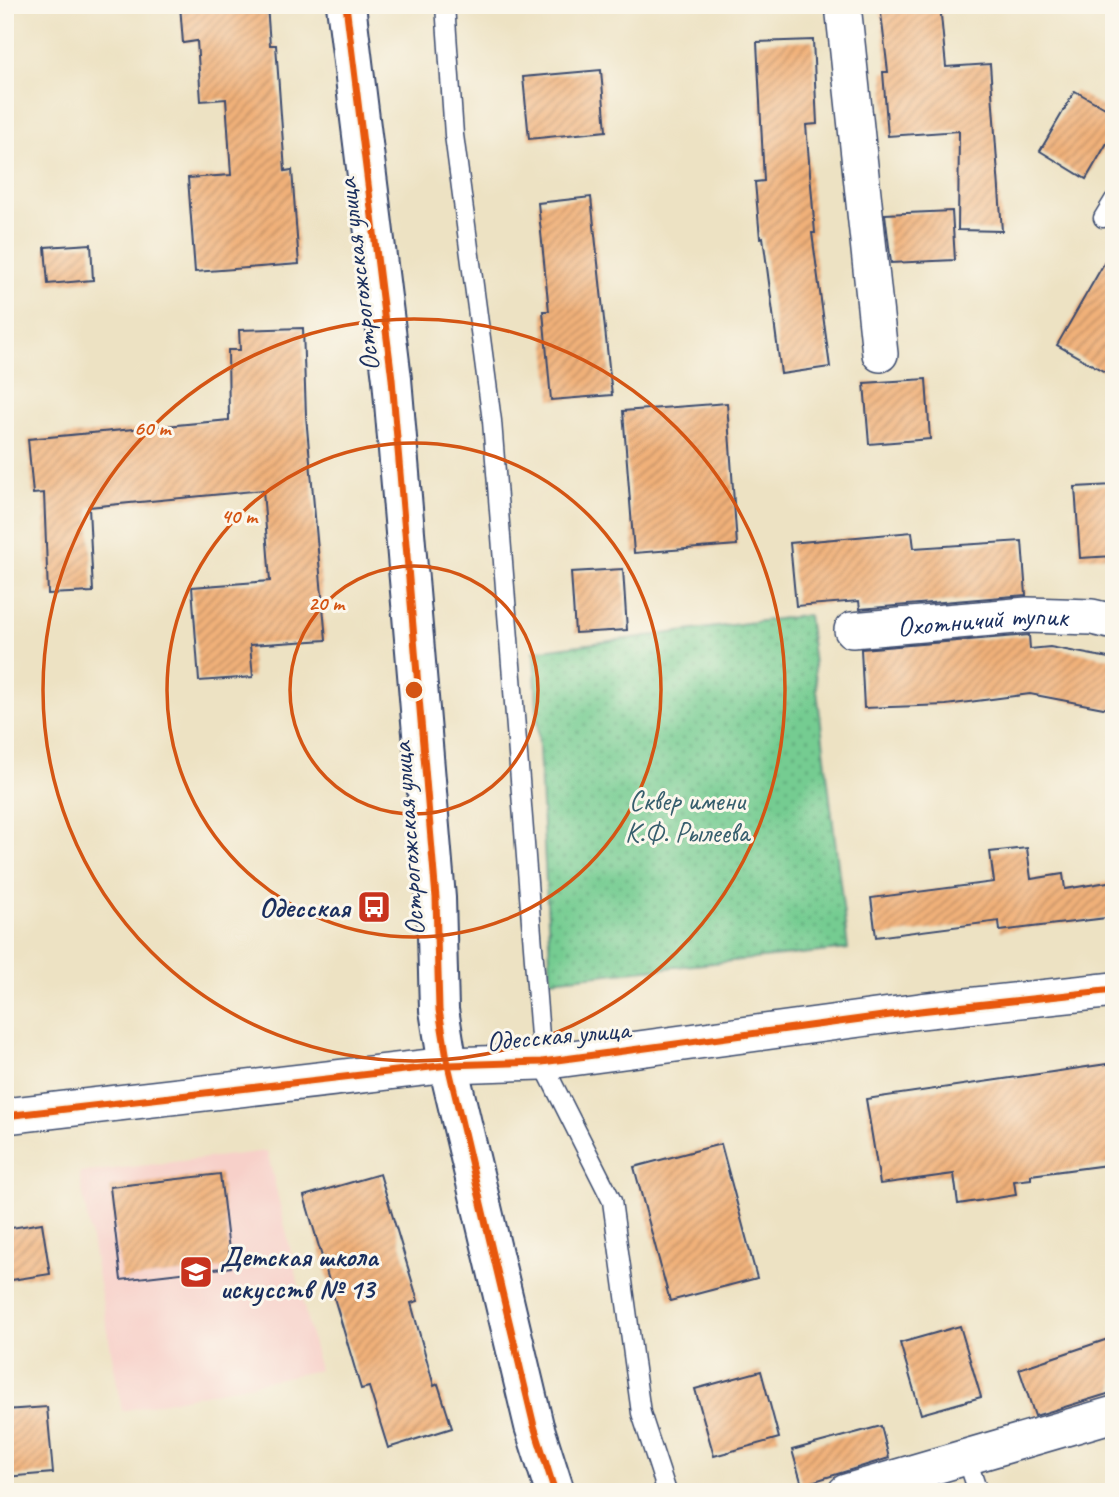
<svg xmlns="http://www.w3.org/2000/svg" width="1119" height="1497" font-family="Caveat,sans-serif">
	<style>
		.built { fill: #f7d0c9 }
		.park { fill: url(#park-dots); stroke: #487e78; stroke-width: 2 }
		.building { fill: url(#building-hatch) }
		.lines { fill: none; stroke-linecap: round; stroke-linejoin: round }
		.service-casing { stroke: #3a4a6d; stroke-width: 21 }
		.minor-casing { stroke: #3a4a6d; stroke-width: 38 }
		.tertiary-casing { stroke: #3a4a6d; stroke-width: 42 }
		.service { stroke: #fff; stroke-width: 18 }
		.minor { stroke: #fff; stroke-width: 35 }
		.tertiary { stroke: #fff; stroke-width: 38 }
		.cycleway-casing { stroke: #fbf7ec; stroke-width: 11 }
		.cycleway { stroke: #e8590c; stroke-width: 7 }
		.ring { fill: none; stroke: #d45514; stroke-width: 3.5 }
		.labels { text-anchor: middle; dominant-baseline: central; stroke-width: 6; stroke-linejoin: round; paint-order: stroke }
		.street-label { font-size: 28px; fill: #1b2f5e; stroke: #fbf7ec }
		.park-label { font-size: 28px; fill: #365e6d; stroke: #fbf7ec }
		.poi-label { font-size: 28px; font-weight: bold; fill: #1b2f5e; stroke: #fbf7ec; text-anchor: end }
		.centre { fill: #d45514; stroke: #fbf7ec; stroke-width: 3.5 }
		.ring-label { font-size: 21px; text-anchor: middle; font-weight: bold; fill: #d45514; stroke: #fbf7ec; stroke-width: 6; stroke-linejoin: round; paint-order: stroke }
	</style>
	<defs>
		<pattern id="park-dots" width="8" height="8" patternUnits="userSpaceOnUse" patternTransform="scale(1.75)"><rect width="8" height="8" fill="#75cc91"/><path d="M2 2h.1M6 6h.1" fill="none" stroke="#5fa67a" stroke-width="1.8" stroke-linecap="round"/></pattern>
		<pattern id="building-hatch" width="6" height="6" patternUnits="userSpaceOnUse" patternTransform="scale(1.75)"><rect width="6" height="6" fill="#f1b179"/><path d="M-1 1l2-2M0 6l6-6M5 7l2-2" fill="none" stroke="#c29066"/></pattern>
	</defs>
	<rect width="100%" height="100%" fill="#fbf7ec"/>
	<filter id="ink" filterUnits="userSpaceOnUse"><feTurbulence type="fractalNoise" baseFrequency=".0143" numOctaves="2"/><feDisplacementMap in="SourceGraphic" scale="14" xChannelSelector="R" yChannelSelector="G"/><feConvolveMatrix kernelMatrix="1 2 1 2 8 2 1 2 1" color-interpolation-filters="sRGB"/></filter>
	<filter id="wash" filterUnits="userSpaceOnUse"><feTurbulence type="fractalNoise" baseFrequency=".00686" numOctaves="4" result="noise"/><feDisplacementMap in="SourceGraphic" scale="28" xChannelSelector="R" yChannelSelector="G"/><feGaussianBlur stdDeviation="1.57" result="paint"/><feColorMatrix in="noise" values="0 0 0 0 0 0 0 0 0 0 0 0 0 0 0 0 0 1.4 0 .05"/><feComposite in="paint" operator="in"/></filter>
	<g filter="url(#wash)">
		<rect width="100%" height="100%" fill="#ede2c3"/>
		<polygon class="built" points="267,1151 319,1370 122,1411 79,1173"/>
		<polygon class="park" points="808,615 848,949 551,980 534,651"/>
		<g id="blocks">
			<g class="building">
				<polygon points="180,5 267,5 270,45 276,45 285,171 292,170 299,264 195,272 188,178 231,175 226,99 201,101 197,41 183,43"/>
				<polygon points="880,5 940,5 946,67 990,64 1002,231 958,230 959,131 888,136 883,72 888,72"/>
				<polygon points="813,40 817,124 806,125 815,233 812,233 830,367 781,374 763,237 760,238 755,182 764,181 757,42"/>
				<polygon points="601,70 606,131 529,139 523,77"/>
				<polygon points="1075,91 1114,113 1114,131 1086,179 1040,151"/>
				<polygon points="591,197 612,395 551,400 543,311 549,311 538,203"/>
				<polygon points="952,211 955,260 891,263 885,214"/>
				<polygon points="91,244 93,280 48,284 45,247"/>
				<polygon points="1114,246 1114,377 1057,345"/>
				<polygon points="303,328 306,416 326,640 250,645 253,677 199,681 192,587 270,581 263,490 89,507 93,592 48,594 44,493 33,494 28,439 229,420 228,350 240,350 239,330"/>
				<polygon points="926,379 930,439 869,444 864,383"/>
				<polygon points="727,403 737,545 634,553 623,411"/>
				<polygon points="1114,485 1114,556 1080,558 1075,487"/>
				<polygon points="912,532 914,548 1022,541 1026,595 860,609 859,601 796,606 790,543"/>
				<polygon points="623,569 627,630 575,633 571,572"/>
				<polygon points="1029,635 1030,649 1050,647 1114,659 1114,710 1030,694 946,705 864,708 861,649"/>
				<polygon points="1027,848 1031,879 1063,874 1065,889 1114,881 1114,917 1000,931 999,921 876,937 871,898 994,882 990,852"/>
				<polygon points="1114,1063 1114,1164 1031,1175 1031,1179 1014,1181 1016,1195 958,1204 954,1174 880,1184 866,1099"/>
				<polygon points="721,1144 757,1278 670,1301 634,1167"/>
				<polygon points="220,1174 231,1267 121,1280 110,1187"/>
				<polygon points="380,1174 418,1301 411,1303 434,1386 438,1384 452,1428 388,1448 369,1387 361,1389 304,1196"/>
				<polygon points="42,1223 50,1274 5,1281 5,1229"/>
				<polygon points="960,1326 981,1397 921,1414 900,1343"/>
				<polygon points="1114,1337 1114,1392 1035,1416 1019,1369"/>
				<polygon points="761,1371 779,1438 714,1456 695,1389"/>
				<polygon points="47,1407 53,1473 5,1477 5,1410"/>
				<polygon points="881,1426 889,1458 802,1485 792,1450"/>
			</g>
		</g>
	</g>
	<g filter="url(#ink)">
		<use href="#blocks" fill-opacity="0" stroke="#3a4a6d" stroke-width="2"/>
		<g class="lines">
			<defs>
				<g id="service">
					<polyline points="445,5 454,135 492,421 542,1062 612,1201 641,1413 667,1492"/>
					<polyline points="1103,218 1114,200"/>
					<polyline points="966,1456 978,1492"/>
				</g>
				<g id="minor">
					<polyline points="843,5 880,354"/>
					<path id="s1" d="M 852,630 L 1027,615 L 1092,617 L 1114,622"/>
					<polyline points="5,1116 448,1065 542,1062 920,1011 1114,990"/>
					<polyline points="846,1492 1114,1414"/>
				</g>
				<polyline id="tertiary" points="346,5 392,379 436,898 439,1010 448,1065 534,1426 555,1492"/>
			</defs>
			<use href="#service" class="service-casing"/>
			<use href="#minor" class="minor-casing"/>
			<use href="#tertiary" class="tertiary-casing"/>
			<use href="#service" class="service"/>
			<use href="#minor" class="minor"/>
			<use href="#tertiary" class="tertiary"/>
			<defs>
				<g id="cycleway">
					<polyline points="346,5 392,379 436,898 439,1010 448,1065 534,1426 555,1492"/>
					<polyline points="5,1116 448,1065 542,1062 920,1011 1114,990"/>
				</g>
			</defs>
			<use href="#cycleway" class="cycleway-casing"/>
			<use href="#cycleway" class="cycleway"/>
		</g>
	</g>
	<g class="ring">
		<circle cx="414" cy="690" r="124"/>
		<circle cx="414" cy="690" r="247"/>
		<circle cx="414" cy="690" r="371"/>
	</g>
	<defs>
		<symbol id="bus-square" viewBox="-11 -11 22 22"><rect x="-9" y="-9" width="18" height="18" rx="4" fill="#c8321e" stroke="#fbf7ec"/><path d="M-5-6H5V4H4V6H2V4H-2V6H-4V4H-5ZM-3.5-4V0h7V-4ZM-3.5 1.2v1.5H-2V1.2ZM2 1.2v1.5H3.5V1.2Z" fill="#fff"/></symbol>
		<symbol id="school-square" viewBox="-11 -11 22 22"><rect x="-9" y="-9" width="18" height="18" rx="4" fill="#c8321e" stroke="#fbf7ec"/><path d="M0-5L7-2L0 1L-7-2ZM-4 1L0 2.5L4 1V4Q0 6-4 4Z" fill="#fff"/></symbol>
	</defs>
	<g fill-rule="evenodd">
		<use href="#bus-square" x="355" y="888" width="38" height="38"/>
		<use href="#school-square" x="177" y="1253" width="38" height="38"/>
	</g>
	<g class="labels">
		<g class="street-label">
			<text transform="translate(358 275) rotate(-97)">Острогожская улица</text>
			<text stroke="none"><textPath href="#s1" startOffset="131">Охотничий тупик</textPath></text>
			<text transform="translate(408 839) rotate(-94)">Острогожская улица</text>
			<text transform="translate(558 1035) rotate(-5)">Одесская улица</text>
		</g>
		<g class="park-label">
			<text x="687" y="800">Сквер имени<tspan x="687" dy="32">К.Ф. Рылеева</tspan></text>
		</g>
		<g class="poi-label">
			<text x="350" y="907">Одесская</text>
			<text x="220" y="1256" text-anchor="start">Детская школа<tspan x="220" dy="32">искусств № 13</tspan></text>
		</g>
	</g>
	<circle cx="414" cy="690" r="10" class="centre"/>
	<g class="ring-label">
		<text x="152" y="435">60 m</text>
		<text x="239" y="523">40 m</text>
		<text x="326" y="610">20 m</text>
	</g>
	<rect width="1119" height="1497" fill="none" stroke="#fbf7ec" stroke-width="28"/>
</svg>
